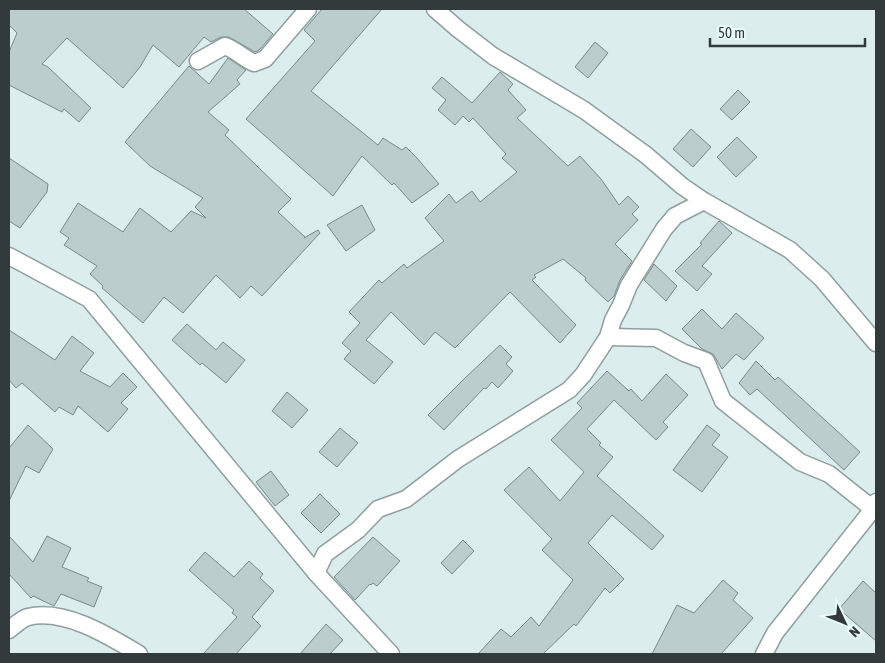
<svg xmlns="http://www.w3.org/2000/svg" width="885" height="663" font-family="'Asap Condensed',sans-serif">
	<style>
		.building { fill: #bccdce; stroke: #7a8a8b }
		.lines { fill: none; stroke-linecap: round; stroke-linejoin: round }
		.street-casing { stroke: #8f9fa0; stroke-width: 19 }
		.street { stroke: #fff; stroke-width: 16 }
	</style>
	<rect width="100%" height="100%" fill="#dcedee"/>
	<g class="building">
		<polygon points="9,9 244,9 273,34 259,50 255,52 229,37 221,37 211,42 204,37 179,67 153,45 140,67 123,88 67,38 42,64 48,67 91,108 79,122 64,109 62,112 9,85 9,52 17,33 9,25"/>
		<polygon points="322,9 382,9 311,91 378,145 383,138 402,150 406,147 417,158 439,184 412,203 394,183 392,185 362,156 333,196 246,119 315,41 304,30"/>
		<polygon points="595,42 608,53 588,78 575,67"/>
		<polygon points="228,58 246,70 237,80 240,84 208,112 229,130 225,135 291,199 278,212 305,237 304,238 318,230 320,233 262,296 251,286 240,298 216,275 183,313 164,297 143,323 102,288 103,286 90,274 97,266 64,245 69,238 60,232 78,203 123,232 140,208 171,232 191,211 206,218 195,207 203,198 150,166 125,142 189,66 209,84"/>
		<polygon points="500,72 513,84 508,90 526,110 517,118 568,166 580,156 601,179 619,205 628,196 639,207 632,214 638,220 615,244 632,261 620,280 614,296 608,302 585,280 586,278 563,259 534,275 536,277 532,280 576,325 560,343 510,292 455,348 435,332 424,345 391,312 366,340 393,362 374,384 344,359 351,351 342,343 360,323 349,312 379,280 382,283 404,264 407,268 444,241 425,218 449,194 456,203 472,191 480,202 517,172 502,158 506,154 473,118 469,122 463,116 455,125 438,110 446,100 432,88 442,77 472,103"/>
		<polygon points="738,90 750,102 732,120 720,109"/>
		<polygon points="691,129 711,147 693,167 673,149"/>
		<polygon points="737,137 757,157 736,177 717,157"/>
		<polygon points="9,158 48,184 47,192 20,228 9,221"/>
		<polygon points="362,205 375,230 346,251 327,225"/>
		<polygon points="719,221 732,233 702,266 712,274 697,291 675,271 702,244 700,243"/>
		<polygon points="654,264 677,286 666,301 644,280"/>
		<polygon points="702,309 722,329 736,313 764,338 744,360 736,354 722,369 713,354 702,349 682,329"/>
		<polygon points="187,324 216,350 223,342 245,360 226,383 202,363 200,365 172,340"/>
		<polygon points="9,330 55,360 72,336 94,353 80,371 110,387 123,373 137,387 121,403 128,409 108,432 78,406 73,415 59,407 55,412 22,383 16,388 9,380"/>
		<polygon points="500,345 512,357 506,364 513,371 498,388 492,382 486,389 484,388 444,430 428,415 464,379"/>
		<polygon points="756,361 775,380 778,377 860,452 844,470 757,389 750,395 739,383"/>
		<polygon points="607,371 629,391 631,389 642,401 666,374 688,395 663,422 668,427 656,440 614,400 587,429 601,443 599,445 613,457 597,476 664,536 652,550 612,515 588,543 624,579 610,593 605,588 576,626 574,624 543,654 478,654 501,629 511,637 531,617 539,626 573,580 542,550 552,539 504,490 529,467 560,501 584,472 551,440 582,408 577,403"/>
		<polygon points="287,392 308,410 292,428 272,411"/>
		<polygon points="28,425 53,449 39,473 26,466 9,501 9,448"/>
		<polygon points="707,425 720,435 712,445 728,457 702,492 673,470"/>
		<polygon points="340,428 358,443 337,467 319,452"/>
		<polygon points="271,471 289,495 275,506 256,482"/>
		<polygon points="320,494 340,514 321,533 301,513"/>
		<polygon points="9,536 33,562 47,536 71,548 62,567 89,578 87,581 102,587 94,607 61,594 54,606 33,596 31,598 9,574"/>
		<polygon points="373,537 400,561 377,586 373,583 371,585 370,584 355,600 334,577"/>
		<polygon points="463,540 474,551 452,574 441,563"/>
		<polygon points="205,552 234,577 249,561 263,574 260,578 274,591 252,617 261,626 236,654 203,654 237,617 232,613 234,610 189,570"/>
		<polygon points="723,580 738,593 733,600 753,618 721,654 652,654 677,605 694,613"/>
		<polygon points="863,581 876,593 876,641 839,609"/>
		<polygon points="326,624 343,640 330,654 300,654"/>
	</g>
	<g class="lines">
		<defs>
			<g id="street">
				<polyline points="435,9 458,29 493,56 584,110 646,155 682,186 704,201 790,250 822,279 876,343"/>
				<path d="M 198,61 L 225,46 C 236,50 243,58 254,63 L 265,59 L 308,9"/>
				<polyline points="9,256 89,299 316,573 391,654"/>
				<polyline points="608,337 656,338 684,353 706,361 723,401 800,462 829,474 873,509"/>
				<polyline points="316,573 325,554 358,530 378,509 406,499 458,459 569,390 583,375 608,337 613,320 621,305 629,285 664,229 675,216 704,201"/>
				<path d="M 9,630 C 14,626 21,619 28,617 C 64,608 109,636 139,654"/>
				<polyline points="764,654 775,633 873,509 876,502"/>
			</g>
		</defs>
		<use href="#street" class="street-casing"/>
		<use href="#street" class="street"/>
	</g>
	<rect width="885" height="663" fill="none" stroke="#333a3b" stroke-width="20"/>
	<g transform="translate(845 623) rotate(133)" stroke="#e9fafb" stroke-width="4" paint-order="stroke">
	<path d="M0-4L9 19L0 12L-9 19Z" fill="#333a3b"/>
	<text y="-8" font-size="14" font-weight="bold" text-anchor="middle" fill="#333a3b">N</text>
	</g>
	<path d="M710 38v8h155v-8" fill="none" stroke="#333a3b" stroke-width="2.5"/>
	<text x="718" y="38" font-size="15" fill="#333a3b" stroke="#e9fafb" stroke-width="4" paint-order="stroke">50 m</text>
</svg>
